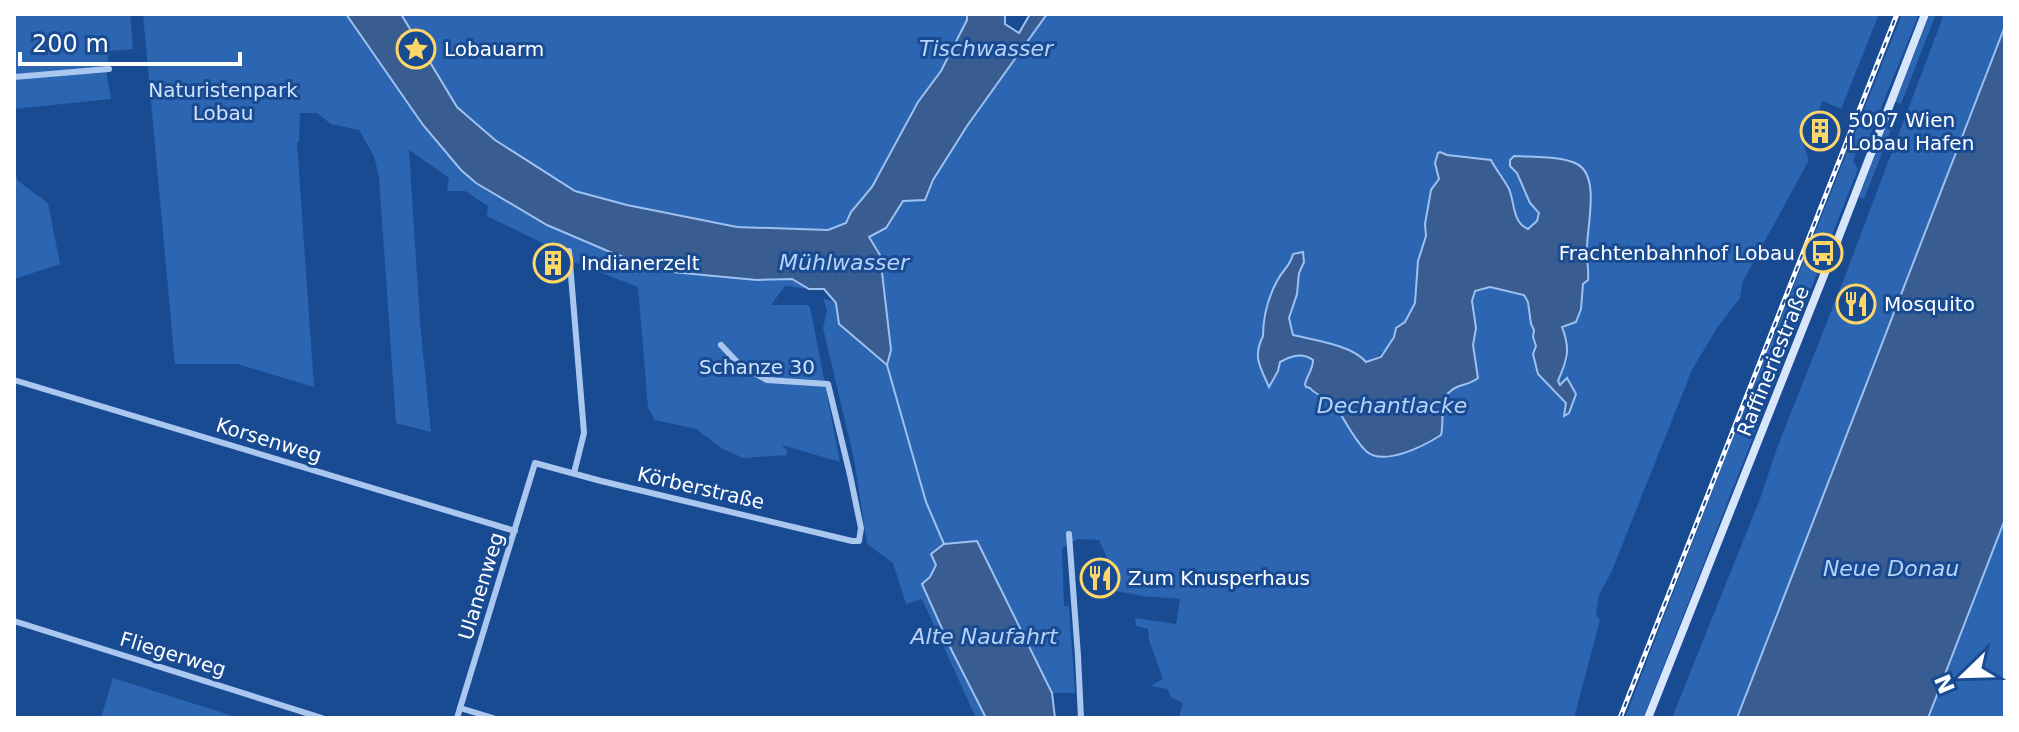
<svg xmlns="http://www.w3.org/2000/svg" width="2019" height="732" font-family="'DejaVu Sans',sans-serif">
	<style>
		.green { fill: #2c65b1; fill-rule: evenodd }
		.water { fill: #395c91; stroke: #9dc2f2; stroke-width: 2 }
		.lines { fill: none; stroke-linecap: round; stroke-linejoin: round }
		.stream { stroke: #9dc2f2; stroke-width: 2 }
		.street { stroke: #aac7f0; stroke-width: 6 }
		.secondary { stroke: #d8e6fb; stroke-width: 8 }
		.rail-casing { stroke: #fff; stroke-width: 5 }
		.rail { stroke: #194b93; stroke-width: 2; stroke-dasharray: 6; stroke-linecap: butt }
		.labels { text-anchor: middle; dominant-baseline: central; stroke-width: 6; stroke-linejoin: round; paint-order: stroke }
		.poi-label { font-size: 20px; fill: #fff; stroke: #194b93; text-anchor: start }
		.park-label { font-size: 20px; fill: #d0e3fb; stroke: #194b93 }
		.street-label { font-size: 20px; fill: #fff; stroke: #194b93 }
		.water-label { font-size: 22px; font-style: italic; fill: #b6d2f6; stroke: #194b93 }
	</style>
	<rect width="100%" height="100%" fill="#194b93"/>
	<g class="green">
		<polygon points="14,14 130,14 133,49 109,51 107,67 16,74 14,73"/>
		<polygon points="143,14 967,14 967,20 941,71 918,102 872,187 851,212 846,223 828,230 737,227 627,205 575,191 495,140 471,121 461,170 757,280 792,279 809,289 785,286 771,305 808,305 810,307 840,462 782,445 787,451 787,455 743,458 723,449 696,429 655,420 648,408 638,287 574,262 565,254 487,216 488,206 465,191 447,191 449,178 409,150 420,322 431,432 396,423 379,177 374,156 359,130 331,124 317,113 300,113 299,142 297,143 314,387 237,364 175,364"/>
		<path d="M 1047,14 L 1879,14 L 1841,109 L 1823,101 L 1803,143 L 1809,160 L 1743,281 L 1740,298 L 1717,328 L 1692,370 L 1611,573 L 1599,595 L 1596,615 L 1600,620 L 1574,718 L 1179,718 L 1183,703 L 1171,697 L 1167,689 L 1151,686 L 1163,679 L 1149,640 L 1148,629 L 1136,626 L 1135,618 L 1176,624 L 1180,599 L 1142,596 L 1110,590 L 1107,558 L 1099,540 L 1078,539 L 1062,548 L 1064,606 L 1069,607 L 1075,693 L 1052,693 L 977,541 L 936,565 L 930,577 L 922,585 L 952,651 L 986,718 L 976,718 L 922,599 L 906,604 L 893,563 L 867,544 L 854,459 L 823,328 L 827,311 L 823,298 L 836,303 L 839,324 L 886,364 L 891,350 L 880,256 L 869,237 L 886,228 L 903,201 L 925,200 L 933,181 L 967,126 ZM 1440,152 L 1509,190 L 1515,215 L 1521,226 L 1528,229 L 1537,221 L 1539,213 L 1530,203 L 1517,173 L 1510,166 L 1510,160 L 1514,156 C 1531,158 1570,156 1582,168 C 1600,184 1585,233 1587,255 C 1587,263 1589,271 1588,280 L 1583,284 L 1562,327 L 1568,359 L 1558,381 L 1559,386 L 1568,379 L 1565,415 L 1566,403 L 1538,374 L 1533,354 L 1536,346 L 1533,337 L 1534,330 L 1531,324 L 1528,301 L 1524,295 C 1507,290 1492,285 1475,291 C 1471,301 1474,306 1475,316 C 1475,326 1473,337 1474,347 C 1474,366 1481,364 1471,384 L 1457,387 L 1448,393 L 1443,401 L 1443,426 L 1434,440 L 1389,458 L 1367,452 L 1354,436 L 1333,402 L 1313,392 L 1306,378 L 1313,366 L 1313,360 C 1302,352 1291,356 1280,362 L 1278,371 L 1270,386 C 1260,370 1253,354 1263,336 C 1264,325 1264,313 1267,303 C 1268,300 1272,294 1273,291 C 1281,272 1283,267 1304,262 L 1299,273 L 1297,294 L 1288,318 L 1293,335 C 1314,340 1352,345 1366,362 L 1380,355 L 1389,345 L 1396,328 L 1405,322 L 1415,303 L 1418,261 L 1426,236 L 1425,224 L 1431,190 L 1439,179 L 1436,163 Z"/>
		<polygon points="1902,14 1919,14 1864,150 1856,152 1853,161 1858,169 1643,718 1625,718 1724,461"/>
		<polygon points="1930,14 1936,14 1901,104 1895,102"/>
		<polygon points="1944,14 2005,14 2005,26 1737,718 1672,718 1760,499 1777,448 1844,279"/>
		<polygon points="106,70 111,99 14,109 14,80"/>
		<polygon points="1888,122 1893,125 1864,199 1859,197"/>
		<polygon points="14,170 18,181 48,203 60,264 14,279"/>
		<polygon points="2005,519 2005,718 1928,718"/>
		<polygon points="113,678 239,718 101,718"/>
	</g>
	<g class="water">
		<polygon points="346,14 401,14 457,107 495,140 575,191 627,205 737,227 828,230 846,223 851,212 872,187 918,102 941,71 967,20 967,14 1005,14 1005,24 1019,33 1030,14 1047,14 967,126 933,180 925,200 903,201 886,228 869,237 880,255 891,350 887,365 839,324 836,303 824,289 809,289 792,279 757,280 661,271 610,252 547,225 476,183 461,170 423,125"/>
		<polygon points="2005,26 2005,519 1928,718 1737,718"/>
		<path d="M 1440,152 L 1447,155 L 1491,160 C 1496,170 1504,179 1509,189 C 1515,203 1512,222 1528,229 L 1537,221 L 1539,213 L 1530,203 L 1517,173 L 1510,166 L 1510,160 L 1514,156 C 1532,157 1562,156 1577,164 C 1602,177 1585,232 1587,255 C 1587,264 1589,271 1588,280 L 1583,284 L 1581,309 L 1576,322 L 1562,327 C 1571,350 1567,360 1558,381 L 1560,385 L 1567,378 L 1576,394 L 1569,413 L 1564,416 L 1566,403 L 1538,374 L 1533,354 L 1536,346 L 1533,337 L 1534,330 L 1531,324 L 1528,302 L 1524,295 L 1490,287 L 1475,291 L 1472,301 L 1476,328 L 1473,345 L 1478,378 C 1471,384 1463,384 1455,388 C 1437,397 1445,419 1441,435 C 1424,446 1383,467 1366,451 C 1353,438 1345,420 1335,405 C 1329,397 1317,397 1310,388 L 1306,387 L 1305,384 C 1307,375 1313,370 1313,360 C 1302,352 1291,356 1280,362 L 1278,371 L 1269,387 C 1261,368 1252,358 1263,336 C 1263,316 1268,298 1277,281 C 1283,269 1290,267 1293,254 L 1303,252 L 1304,262 L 1299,273 L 1297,294 L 1289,318 L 1293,335 C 1314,340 1352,345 1366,362 L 1381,357 L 1394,337 L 1396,328 L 1405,322 L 1415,303 L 1418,261 L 1426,236 L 1425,224 L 1431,190 L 1439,179 L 1435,163 L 1438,153 Z"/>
		<polygon points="977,541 1052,693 1055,718 986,718 952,651 922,584 930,577 936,565 931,554 944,544"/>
	</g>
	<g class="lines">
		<polyline class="stream" points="887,365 926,502 944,544"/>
		<g class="street">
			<polyline points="14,77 109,69"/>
			<polyline points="569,251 584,433 574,473"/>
			<polyline points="14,380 515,531"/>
			<polyline points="1069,534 1078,656 1081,718"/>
			<polyline points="14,621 322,718"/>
			<polyline points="460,708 493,718"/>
			<polyline points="457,718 535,463 601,481 852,541 859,541 861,528 850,475 828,384 767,380 741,366 721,345"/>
		</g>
		<polyline class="secondary" points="1648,718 1824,275 1925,14"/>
		<defs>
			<polyline id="rail" points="1620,718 1897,14"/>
		</defs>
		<use href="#rail" class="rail-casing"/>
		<use href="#rail" class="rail"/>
	</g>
	<defs>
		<symbol id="sight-ring" viewBox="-11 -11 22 22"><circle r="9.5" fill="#194b93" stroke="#ffd768" stroke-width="1.5"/><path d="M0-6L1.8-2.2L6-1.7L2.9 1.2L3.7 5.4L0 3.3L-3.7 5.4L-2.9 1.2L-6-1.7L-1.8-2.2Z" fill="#ffd768"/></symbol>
		<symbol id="building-ring" viewBox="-11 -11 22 22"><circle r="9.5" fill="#194b93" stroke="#ffd768" stroke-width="1.5"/><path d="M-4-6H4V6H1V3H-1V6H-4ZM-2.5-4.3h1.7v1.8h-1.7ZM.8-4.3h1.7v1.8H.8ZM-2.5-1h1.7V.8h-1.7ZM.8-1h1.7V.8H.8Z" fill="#ffd768"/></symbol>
		<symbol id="bus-ring" viewBox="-11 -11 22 22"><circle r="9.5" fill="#194b93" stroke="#ffd768" stroke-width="1.5"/><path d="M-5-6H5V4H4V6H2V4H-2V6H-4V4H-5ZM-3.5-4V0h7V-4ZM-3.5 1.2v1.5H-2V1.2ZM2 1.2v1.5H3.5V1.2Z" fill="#ffd768"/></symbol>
		<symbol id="restaurant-ring" viewBox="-11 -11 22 22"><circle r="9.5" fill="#194b93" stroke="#ffd768" stroke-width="1.5"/><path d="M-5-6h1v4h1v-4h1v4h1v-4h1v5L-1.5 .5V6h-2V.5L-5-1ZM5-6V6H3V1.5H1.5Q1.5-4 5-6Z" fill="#ffd768"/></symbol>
	</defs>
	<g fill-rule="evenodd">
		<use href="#sight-ring" x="394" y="27" width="44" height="44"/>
		<use href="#building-ring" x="1798" y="109" width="44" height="44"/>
		<use href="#bus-ring" x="1801" y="231" width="44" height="44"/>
		<use href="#building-ring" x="531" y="241" width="44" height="44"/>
		<use href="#restaurant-ring" x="1834" y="282" width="44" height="44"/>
		<use href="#restaurant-ring" x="1078" y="556" width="44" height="44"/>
	</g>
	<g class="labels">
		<g class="poi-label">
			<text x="444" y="49">Lobauarm</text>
			<text x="1848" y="120">5007 Wien<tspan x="1848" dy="23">Lobau Hafen</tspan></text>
			<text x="1795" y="253" text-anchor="end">Frachtenbahnhof Lobau</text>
			<text x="581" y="263">Indianerzelt</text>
			<text x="1884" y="304">Mosquito</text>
			<text x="1128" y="578">Zum Knusperhaus</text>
		</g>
		<g class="park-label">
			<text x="223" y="90">Naturistenpark<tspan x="223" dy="23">Lobau</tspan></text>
			<text x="757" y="367">Schanze 30</text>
		</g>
		<g class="street-label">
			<text transform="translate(1773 361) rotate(-68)">Raffineriestraße</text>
			<text transform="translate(269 440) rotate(17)">Korsenweg</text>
			<text transform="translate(701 488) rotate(13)">Körberstraße</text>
			<text transform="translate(481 586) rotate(-73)">Ulanenweg</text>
			<text transform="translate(173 654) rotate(17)">Fliegerweg</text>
		</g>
		<g class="water-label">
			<text x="986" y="48">Tischwasser</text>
			<text x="844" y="262">Mühlwasser</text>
			<text x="1392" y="405">Dechantlacke</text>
			<text x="1891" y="568">Neue Donau</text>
			<text x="984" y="636">Alte Naufahrt</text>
		</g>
	</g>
	<rect width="2019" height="732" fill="none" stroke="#ffffff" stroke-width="32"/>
	<g transform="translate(1963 676) rotate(247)" stroke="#194b93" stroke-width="6" paint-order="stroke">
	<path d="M0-6L14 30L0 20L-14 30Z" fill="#ffffff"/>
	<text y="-12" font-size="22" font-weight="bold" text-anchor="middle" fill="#ffffff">N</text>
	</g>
	<path d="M20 52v12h220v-12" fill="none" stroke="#ffffff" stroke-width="4"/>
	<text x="32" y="52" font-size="24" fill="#ffffff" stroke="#194b93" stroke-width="6" paint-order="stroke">200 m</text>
</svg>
